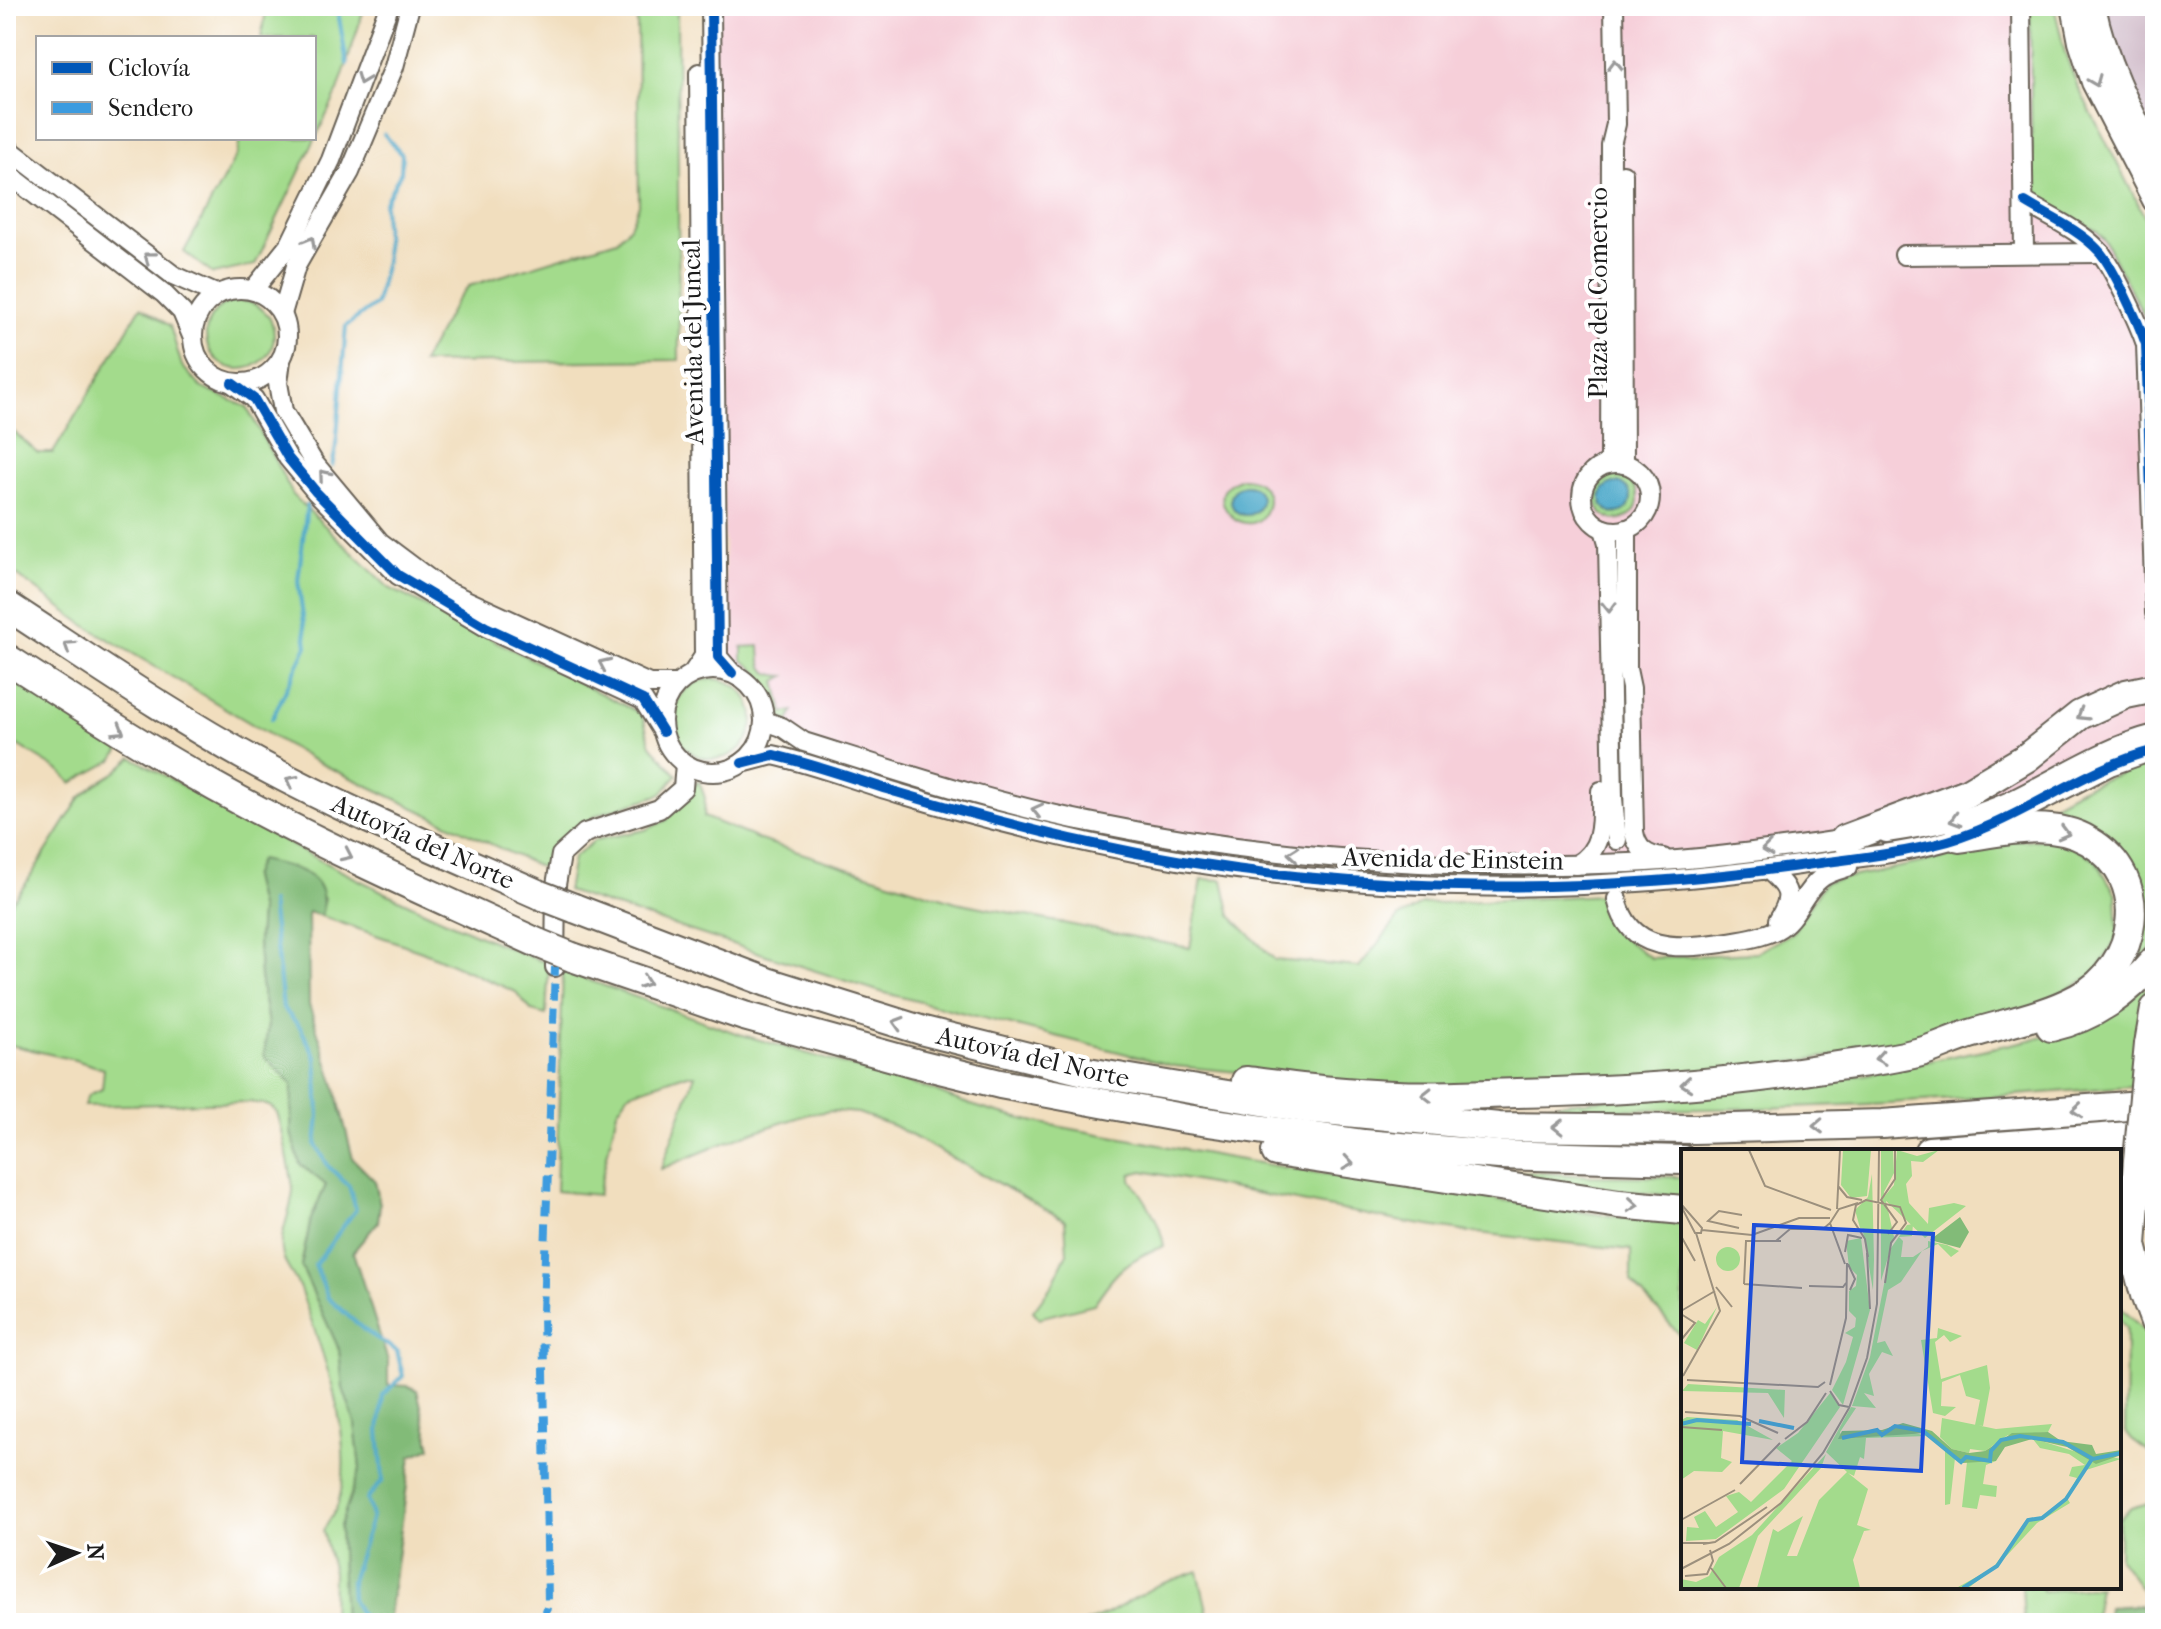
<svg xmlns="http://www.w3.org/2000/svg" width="2161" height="1629" font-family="'IM FELL French Canon',serif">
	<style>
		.built { fill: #f6cfd9 }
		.industrial { fill: #d1bdcb }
		.green { fill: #a3db8c; stroke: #607c54; stroke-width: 2; fill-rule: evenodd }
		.forest { fill: #82bb78; stroke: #4f6c4a; stroke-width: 2 }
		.water { fill: #4aa7c9; stroke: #336272; stroke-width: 2 }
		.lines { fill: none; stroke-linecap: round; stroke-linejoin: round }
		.stream { stroke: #4aa7c9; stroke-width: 4 }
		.minor-casing { stroke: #676055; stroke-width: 22 }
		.major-casing { stroke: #676055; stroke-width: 28 }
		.highway-casing { stroke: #676055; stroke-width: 32 }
		.minor { stroke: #fff; stroke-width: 18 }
		.major { stroke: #fff; stroke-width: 24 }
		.highway { stroke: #fff; stroke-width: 28 }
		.highway-bridge-casing { stroke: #676055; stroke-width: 32; stroke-linecap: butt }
		.highway-bridge { stroke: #fff; stroke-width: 28 }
		.quiet { stroke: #3c9bdf; stroke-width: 8; stroke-dasharray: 16 8; stroke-linecap: butt }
		.cycleway-casing { stroke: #fff; stroke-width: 15 }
		.cycleway { stroke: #0057b8; stroke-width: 10 }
		.oneway { stroke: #999 }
		.labels { text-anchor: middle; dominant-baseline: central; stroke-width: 8; stroke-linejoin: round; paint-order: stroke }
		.street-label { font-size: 26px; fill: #1c1c1c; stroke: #fff }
		.inset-river { fill: none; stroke: #4aa7c9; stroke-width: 4 }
		.inset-road { fill: none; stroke: #9c907d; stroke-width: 2 }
		.view { fill: #1d4ed8; fill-opacity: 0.15; stroke: #1d4ed8; stroke-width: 4 }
		.inset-edge { fill: none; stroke: #1c1c1c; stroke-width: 4 }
	</style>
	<rect width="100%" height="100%" fill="#fff"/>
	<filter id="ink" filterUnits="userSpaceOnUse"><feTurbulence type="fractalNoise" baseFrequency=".0125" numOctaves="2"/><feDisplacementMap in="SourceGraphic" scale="16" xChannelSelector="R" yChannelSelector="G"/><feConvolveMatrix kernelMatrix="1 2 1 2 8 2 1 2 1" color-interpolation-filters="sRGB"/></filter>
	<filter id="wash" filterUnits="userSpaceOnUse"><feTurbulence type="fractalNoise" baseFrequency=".006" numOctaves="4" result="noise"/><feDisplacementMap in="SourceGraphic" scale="32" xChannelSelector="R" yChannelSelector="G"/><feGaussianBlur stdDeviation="1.8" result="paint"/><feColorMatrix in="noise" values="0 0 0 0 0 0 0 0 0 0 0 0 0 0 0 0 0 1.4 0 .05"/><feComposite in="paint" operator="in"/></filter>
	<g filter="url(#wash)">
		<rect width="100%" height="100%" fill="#f1debe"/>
		<polygon class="built" points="712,6 2029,6 2097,231 2104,239 2155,337 2155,734 2008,802 1678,860 1427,864 1093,823 804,742 777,704 762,678 727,655"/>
		<polygon class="industrial" points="2093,6 2155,6 2155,159"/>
		<g class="green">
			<polygon points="267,6 365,6 338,91 255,265 213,274 184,252 237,154 240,138 314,138 314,38 261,38"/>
			<polygon points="627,6 677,6 679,360 422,363 457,299 469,286 617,240 630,226 639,205 637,13"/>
			<polygon points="2030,6 2054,6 2065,53 2077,85 2155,237 2155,337 2104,239 2097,231 2032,195"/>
			<circle cx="240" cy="335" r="34"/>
			<polygon points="141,307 170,326 182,366 202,388 247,407 293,495 389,588 642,714 651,745 677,775 662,794 597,815 566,837 546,870 309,758 83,624 6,567 6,425 38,453 53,453"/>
			<path d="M 1612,476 C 1635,474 1650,507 1625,518 C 1598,528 1582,489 1612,476 Z"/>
			<path d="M 1242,478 C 1257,478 1272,489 1267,507 C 1254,551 1191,494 1242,478 ZM 1247,485 L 1256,489 L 1259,507 C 1252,516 1241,517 1234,509 C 1229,494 1234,491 1247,485 Z"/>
			<path d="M 760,646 C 760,667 763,676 785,676 L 776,681 L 783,713 L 793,711 L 789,722 L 778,716 C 772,691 765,674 742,660 L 742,647 Z"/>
			<polygon points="6,677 121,748 113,760 72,783 60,771 6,738"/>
			<circle cx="713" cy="719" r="40"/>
			<path d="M 132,757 C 267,835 404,908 549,964 L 546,1015 L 532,1011 L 516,992 L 422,951 L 321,916 L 325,899 L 252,877 L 260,911 L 258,941 L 260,977 L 268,1024 L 264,1056 L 292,1084 L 291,1132 L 300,1164 L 326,1185 L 311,1219 L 301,1266 L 339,1349 L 343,1388 L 355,1423 L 360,1469 L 340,1526 L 344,1623 L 332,1623 L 333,1572 L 323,1531 C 328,1522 335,1513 338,1504 C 357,1439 322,1350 300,1289 C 296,1277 286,1269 283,1256 C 277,1236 292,1212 293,1190 C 293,1182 280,1119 277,1113 C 271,1103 259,1104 249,1102 L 84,1106 L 88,1095 L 102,1089 L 104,1069 L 75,1060 L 6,1044 L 6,909 L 25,885 L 80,798 L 96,784 L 116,772 Z"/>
			<path d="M 2155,760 L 2155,946 L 2115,983 C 2139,953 2141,938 2141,900 L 2044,818 L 2042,810 L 2082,788 Z"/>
			<polygon points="699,781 705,798 704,817 763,841 956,902 1190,948 1202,879 1223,880 1231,916 1275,960 1359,967 1399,917 1422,904 1603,895 1613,931 1651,958 1756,953 1793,932 1825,882 1915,864 2016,840 2059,840 2095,859 2116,894 2118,937 2095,975 2032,1007 1906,1045 1718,1073 1443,1091 1174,1066 881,992 567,891 573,858 595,840 645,830 667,820 686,793"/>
			<path d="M 563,971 L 736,1033 L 932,1090 C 999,1120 1072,1128 1144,1142 C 1306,1174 1468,1195 1632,1219 L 1683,1224 L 1683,1338 L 1631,1282 L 1631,1250 L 1469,1232 L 1403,1222 L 1143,1171 L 1131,1174 L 1131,1180 C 1146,1200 1160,1221 1164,1246 C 1127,1259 1115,1272 1094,1304 L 1039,1318 L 1033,1311 L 1052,1285 L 1067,1253 L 1065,1220 L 894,1126 L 858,1113 L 832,1111 L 809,1114 L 741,1136 L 661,1169 L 695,1075 L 682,1075 L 629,1093 L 617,1111 L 598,1195 L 556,1191 Z"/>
			<path d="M 2142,987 L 2148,992 L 2144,1016 L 2155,1084 C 1944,1102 1733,1115 1521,1107 L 1862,1075 L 2054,1035 Z"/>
			<polygon points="1500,1170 1591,1176 1683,1177 1683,1197 1501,1178"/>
			<polygon points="2119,1306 2155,1341 2155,1457 2132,1440 2125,1431 2126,1328 2119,1319"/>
			<polygon points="2155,1501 2155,1609 2119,1558 2119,1519 2131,1508"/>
			<polygon points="1198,1571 1210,1623 1085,1623 1107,1614 1156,1586"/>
			<polygon points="2022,1587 2041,1587 2043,1591 2099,1587 2093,1623 2036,1623 2024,1620"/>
		</g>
		<g class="forest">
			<path d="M 259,860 C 292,867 332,871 321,916 L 308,912 L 309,1005 L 334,1082 L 353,1159 L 375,1181 L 380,1204 L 378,1222 L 353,1252 L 388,1361 L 388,1385 L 408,1386 L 417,1390 L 431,1448 L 411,1456 L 388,1623 L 344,1623 L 340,1526 L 360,1469 L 355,1423 L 343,1388 L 339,1349 L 301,1266 L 311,1219 L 326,1185 L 300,1164 L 291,1132 L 292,1084 L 264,1056 L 268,1024 L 260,977 L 258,941 L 260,911 L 252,877 Z"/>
			<polygon points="2139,1605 2152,1623 2106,1623 2108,1607"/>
		</g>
		<g class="water">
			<circle cx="1616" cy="498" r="15"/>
			<circle cx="1246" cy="500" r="15"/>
		</g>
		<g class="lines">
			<g class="stream">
				<polyline points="337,6 347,64"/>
				<polyline points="332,466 336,448 346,326 376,304 386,261 384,204 401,172 402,155 384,134"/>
				<polyline points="272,719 307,646 298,581 307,505"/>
				<polyline points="271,902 283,1008 300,1027 316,1058 319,1115 316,1145 329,1167 349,1186 356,1209 315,1265 328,1298 364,1330 397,1351 403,1376 383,1395 379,1431 383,1480 367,1499 372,1517 351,1581 352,1599 365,1623"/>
			</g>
		</g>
	</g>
	<g filter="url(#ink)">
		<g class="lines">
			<defs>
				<g id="minor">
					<polyline points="711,6 718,657 732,673"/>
					<polyline points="2021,6 2024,252"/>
					<polyline points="6,147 173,275 216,294"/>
					<polyline points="6,172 163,293 182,312 192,336"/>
					<polyline points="1623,174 1624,464"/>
					<path d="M 2025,202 C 2049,217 2078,229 2098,250 C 2112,264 2139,324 2146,344 L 2155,613"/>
					<polyline points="1904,255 2101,253"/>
					<circle cx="240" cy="336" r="47"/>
					<polyline points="253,290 290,244 331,160 389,6"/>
					<polyline points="282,314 296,266 350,172 394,67 410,6"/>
					<polyline points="281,360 278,383 283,411 314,463 380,542 444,590 649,684 677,684"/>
					<polyline points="232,383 254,399 288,458 316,492 398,575 486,627 643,700 663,732"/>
					<polyline points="1610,463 1611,145 1616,124 1614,6"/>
					<circle cx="1616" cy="497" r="34"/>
					<polyline points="1604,529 1608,543 1613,798 1617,840"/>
					<path d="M 1627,529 L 1627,669 L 1631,688 L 1634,832 C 1637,849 1646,856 1663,858"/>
					<circle cx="713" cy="721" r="51"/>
					<polyline points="692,674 704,656 699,73"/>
					<path d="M 765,721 L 782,727 L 804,742 C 900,772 995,804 1094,823 C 1270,859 1450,871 1629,863 C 1704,860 1781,848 1856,838"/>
					<path d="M 742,763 L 773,755 C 817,765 858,781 901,794 C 963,813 1027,829 1090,843 C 1322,894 1565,899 1799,865 C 1855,858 1913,853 1967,835"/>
					<polyline points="1995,825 2110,766 2155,750"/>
					<path d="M 1886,833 C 1928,827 1971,819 2010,801 C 2058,778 2103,747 2155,734"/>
					<path d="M 1576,865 C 1605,849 1601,819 1601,791"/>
					<path d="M 1768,870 C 1789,888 1794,895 1778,920"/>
					<path d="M 1617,899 C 1629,953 1678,949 1722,943 C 1740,940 1760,938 1776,930 C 1797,919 1802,893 1820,879 C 1828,872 1838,870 1848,867"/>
					<polyline points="555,967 556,885 561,855 585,833 659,809 683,788 685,764"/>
				</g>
				<g id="major">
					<polyline points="2074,6 2081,42 2094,82 2155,200"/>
					<path d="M 2093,6 C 2104,62 2129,109 2155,159"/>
				</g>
				<g id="highway">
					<path d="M 6,605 C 89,659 171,716 259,764 C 350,813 446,853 540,895"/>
					<path d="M 6,658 C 82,707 159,757 239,800 C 337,853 439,898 540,944"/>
					<polyline points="1845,839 1967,793 2026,758 2080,715 2126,694 2155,688"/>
					<polyline points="574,908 767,982 924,1031 1088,1072 1305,1108 1499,1127 1694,1129 1882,1124 2155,1104"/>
					<polyline points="572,957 744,1016 915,1063 1000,1084 1187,1119 1364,1144 1499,1155 1683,1160"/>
					<path d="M 2051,1027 C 2095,1017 2126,994 2155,960"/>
					<polyline points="2149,1044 2155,1009"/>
					<path d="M 1246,1081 C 1295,1087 1346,1094 1396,1095 C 1436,1097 1477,1094 1517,1093 C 1617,1091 1718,1085 1817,1069 C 1852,1063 1891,1061 1924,1051 C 1940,1046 1954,1039 1970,1034 C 2006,1023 2044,1016 2078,998 C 2139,966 2153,878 2089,841 C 2051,818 2001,832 1959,838"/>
					<polyline points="1929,1151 2155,1134"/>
					<polyline points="1276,1152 1619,1204 1683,1210"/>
					<polyline points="2138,1160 2132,1245 2145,1295 2155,1322"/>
				</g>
			</defs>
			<use href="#minor" class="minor-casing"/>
			<use href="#major" class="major-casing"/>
			<use href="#highway" class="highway-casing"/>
			<use href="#minor" class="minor"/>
			<use href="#major" class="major"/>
			<use href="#highway" class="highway"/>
			<defs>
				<g id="highway-bridge">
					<polyline points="540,895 574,908"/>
					<polyline points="540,944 572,957"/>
					<polyline points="2138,1160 2149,1044"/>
				</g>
			</defs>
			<use href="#highway-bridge" class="highway-bridge-casing"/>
			<use href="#highway-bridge" class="highway-bridge"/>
			<polyline class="quiet" points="544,1623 548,1602 543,1313 555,967"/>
			<defs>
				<g id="cycleway">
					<polyline points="711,6 718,657 732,673"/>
					<path d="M 2025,202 C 2049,217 2078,229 2098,250 C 2112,264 2139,324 2146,344 L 2155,613"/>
					<polyline points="232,383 254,399 288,458 316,492 398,575 486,627 643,700 663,732"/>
					<path d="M 742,763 L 773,755 C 817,765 859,781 903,794 C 964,812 1026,829 1089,843 C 1323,895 1569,898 1806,865 C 1848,859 1891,855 1933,845 C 2014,827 2078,769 2155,750"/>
				</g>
			</defs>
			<use href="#cycleway" class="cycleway-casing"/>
			<use href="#cycleway" class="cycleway"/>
		</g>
		<defs><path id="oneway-chevron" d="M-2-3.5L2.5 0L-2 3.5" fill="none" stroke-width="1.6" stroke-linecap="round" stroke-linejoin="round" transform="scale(2)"/></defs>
		<g class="oneway">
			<use href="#oneway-chevron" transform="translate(1615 65) rotate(-91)"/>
			<use href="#oneway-chevron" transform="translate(362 79) rotate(111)"/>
			<use href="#oneway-chevron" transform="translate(2095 81) rotate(68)"/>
			<use href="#oneway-chevron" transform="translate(310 242) rotate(-60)"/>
			<use href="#oneway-chevron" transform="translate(149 257) rotate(-143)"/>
			<use href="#oneway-chevron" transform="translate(324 475) rotate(-130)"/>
			<use href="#oneway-chevron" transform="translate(1609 607) rotate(89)"/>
			<use href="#oneway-chevron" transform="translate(69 646) rotate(-147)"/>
			<use href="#oneway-chevron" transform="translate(604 664) rotate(-155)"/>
			<use href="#oneway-chevron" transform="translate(2082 715) rotate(149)"/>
			<use href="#oneway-chevron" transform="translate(119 730) rotate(31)"/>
			<use href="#oneway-chevron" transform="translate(291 781) rotate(-152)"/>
			<use href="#oneway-chevron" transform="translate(1037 810) rotate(-167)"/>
			<use href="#oneway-chevron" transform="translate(1955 820) rotate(163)"/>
			<use href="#oneway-chevron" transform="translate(2064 833) rotate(15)"/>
			<use href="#oneway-chevron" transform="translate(1767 849) rotate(173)"/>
			<use href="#oneway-chevron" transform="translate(1293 854) rotate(-174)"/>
			<use href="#oneway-chevron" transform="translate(347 855) rotate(25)"/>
			<use href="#oneway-chevron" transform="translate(645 982) rotate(19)"/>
			<use href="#oneway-chevron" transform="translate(898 1023) rotate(-163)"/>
			<use href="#oneway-chevron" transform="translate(1880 1058) rotate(171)"/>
			<use href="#oneway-chevron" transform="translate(1686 1084) rotate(175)"/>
			<use href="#oneway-chevron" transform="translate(1427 1095) rotate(179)"/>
			<use href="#oneway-chevron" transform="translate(2077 1110) rotate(176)"/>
			<use href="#oneway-chevron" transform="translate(1818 1126) rotate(178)"/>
			<use href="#oneway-chevron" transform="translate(1558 1127) rotate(-179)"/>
			<use href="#oneway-chevron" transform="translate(1348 1163) rotate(9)"/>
			<use href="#oneway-chevron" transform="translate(1633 1205) rotate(5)"/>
		</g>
	</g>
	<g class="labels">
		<g class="street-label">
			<text transform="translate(1598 293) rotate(-90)">Plaza del Comercio</text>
			<text transform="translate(693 342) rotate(-91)">Avenida del Juncal</text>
			<text transform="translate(423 842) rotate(24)">Autovía del Norte</text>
			<text transform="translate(1453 859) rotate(1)">Avenida de Einstein</text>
			<text transform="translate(1033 1057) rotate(13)">Autovía del Norte</text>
		</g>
	</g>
	<g transform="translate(1681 1149)">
		<rect width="440" height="440" fill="#f1debe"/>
		<path d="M 162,1 L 190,1 L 186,47 L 170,49 L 160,36 ZM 200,1 L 212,1 L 213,24 L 203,43 L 213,88 L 200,132 ZM 216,1 L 236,7 L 258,1 L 242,13 L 230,12 L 231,27 L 225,35 L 228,54 L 247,75 L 248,59 L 273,54 L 285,57 L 244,89 L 202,49 L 213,36 ZM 191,25 L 193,111 L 192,141 L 182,83 L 189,82 L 179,79 L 174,61 L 187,48 ZM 232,75 L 231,87 L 218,88 L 222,92 L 220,108 L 232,108 L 247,98 L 247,92 L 266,96 L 278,102 L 270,108 L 257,95 L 241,102 L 220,133 L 207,141 L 196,194 L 204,192 L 212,207 L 201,203 L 188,225 L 193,247 L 183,244 L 195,259 L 171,257 L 189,208 L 210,99 L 226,76 ZM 180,89 L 189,161 L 162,256 L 151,241 L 165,213 L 172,188 L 164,184 L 174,178 L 175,169 L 168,162 L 168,142 L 175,137 L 176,126 L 168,118 L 165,92 ZM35 110a12 12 0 1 1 24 0a12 12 0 1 1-24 0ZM 36,158 L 16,201 L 3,194 L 17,171 L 24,175 ZM 257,179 L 281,187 L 269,193 L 263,186 L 254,193 L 260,230 L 306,216 L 309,239 L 302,277 L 294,276 L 299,251 L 285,247 L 279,226 L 261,233 L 260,257 L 275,258 L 264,267 L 252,264 L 240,191 L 256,189 ZM 7,235 L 104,241 L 103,269 L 87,244 L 1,242 ZM 150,243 L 159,258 L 103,340 L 35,390 L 5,392 L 6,378 L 18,379 L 13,368 L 24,362 L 35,378 L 57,363 L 45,347 L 58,343 L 70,353 L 111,312 L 95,299 L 117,284 ZM 170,258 L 175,259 L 159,283 L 162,290 L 224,282 L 247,287 L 185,289 L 183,310 L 179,308 L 173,327 L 167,324 L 187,340 L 176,376 L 190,381 L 183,382 L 172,411 L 179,439 L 76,439 L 92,380 L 97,383 L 122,367 L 106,407 L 116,407 L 138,351 L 166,323 L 145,303 ZM 6,268 L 56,271 L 92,291 L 42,282 L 40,309 L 51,313 L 41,323 L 13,322 L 0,331 L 0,271 ZM 261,269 L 315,280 L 371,275 L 367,283 L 327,286 L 304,302 L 289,300 L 288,304 L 271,300 L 259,288 ZM 351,289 L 421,311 L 427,307 L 440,310 L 405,321 L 386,349 L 389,354 L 356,374 L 318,415 L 290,437 L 287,439 L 242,439 L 277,438 L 312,419 L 347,371 L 363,367 L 385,349 L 396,329 L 388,327 L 391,318 L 404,316 L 388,305 L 359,299 ZM 254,293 L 274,309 L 269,355 L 264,356 L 264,302 ZM 145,305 L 140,319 L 77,387 L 58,439 L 0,439 L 0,430 L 15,433 L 28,427 L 38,408 L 71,386 ZM 315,312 L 305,316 L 302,335 L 316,337 L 315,348 L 299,346 L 296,360 L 281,358 L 286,313 Z" fill="#a3db8c"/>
		<path d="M 279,68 L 288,83 L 279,99 L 249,91 ZM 222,274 L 251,282 L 271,300 L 288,304 L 304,302 L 331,284 L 367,283 L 380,292 L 411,296 L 415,305 L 440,301 L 440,306 L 415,315 L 386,298 L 351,290 L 324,298 L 315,312 L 282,314 L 245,284 L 157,290 L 161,282 L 201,281 Z" fill="#82bb78"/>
		<path class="inset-river" d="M 78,272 L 113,279M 0,275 L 16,271 L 70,275M 161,289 L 196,281 L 201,286 L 214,277 L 242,282 L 280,313 L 285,308 L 309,312 L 310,302 L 320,291 L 339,287 L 382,293 L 412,310 L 440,304M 282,439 L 316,417 L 347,371 L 361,369 L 385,350 L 411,310"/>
		<path class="inset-road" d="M 68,1 L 84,37 L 150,61M 157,37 L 166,48 L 181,51M 0,55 L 21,79 L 20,84 L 14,84 L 0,57M 156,60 L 159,1M 58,79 L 27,72 L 38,62 L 61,66M 21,81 L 71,86 L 118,69 L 149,69M 207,85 L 216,73 L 200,51 L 214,30 L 214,1M 0,87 L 14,112M 95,92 L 109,80 L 142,80 L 149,74M 164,103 L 167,86 L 181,89M 186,104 L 189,160M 187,108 L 184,90 L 172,71 L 175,56 L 185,51 L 219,58 L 225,74 L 210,94 L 204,134M 164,115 L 149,74 L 158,60 L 177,54M 167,115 L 174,130 L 169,141M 63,135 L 65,92 L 100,92M 63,135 L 121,139M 128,137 L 162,138 L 165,134M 35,138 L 51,158M 0,162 L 34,142M 0,165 L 14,174 L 0,191M 2,227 L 39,162 L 15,84M 6,231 L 137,238 L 144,233M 149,236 L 165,169 L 166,114M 149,242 L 158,256 L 168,258M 4,263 L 59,267 L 97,284M 0,278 L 41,281M 104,290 L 126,273 L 145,244M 59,335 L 99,294M 0,371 L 54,341M 0,394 L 29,394M 22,395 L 34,393 L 86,358M 30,419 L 45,439M 0,420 L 48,395 L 100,354 L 142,304 L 168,259 L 186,209 L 196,155 L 198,1M 4,427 L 26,425 L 32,412 L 29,401"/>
		<path class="view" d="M 73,76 L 252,85 L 240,322 L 61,313 Z"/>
		<rect width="440" height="440" class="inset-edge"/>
	</g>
	<rect width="2161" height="1629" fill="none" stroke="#fff" stroke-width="32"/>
	<rect x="36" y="36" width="280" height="104" fill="#ffffff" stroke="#a4a4a4" stroke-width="2"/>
	<rect x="52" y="62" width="40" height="12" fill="#0057b8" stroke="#a4a4a4" stroke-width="2"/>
	<text x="108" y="76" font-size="24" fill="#1c1c1c">Ciclovía</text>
	<rect x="52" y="102" width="40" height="12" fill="#3c9bdf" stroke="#a4a4a4" stroke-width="2"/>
	<text x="108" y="116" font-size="24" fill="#1c1c1c">Sendero</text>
	<g transform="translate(76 1553) rotate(87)" stroke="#ffffff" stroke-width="6" paint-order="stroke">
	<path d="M0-6L14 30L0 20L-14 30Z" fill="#1c1c1c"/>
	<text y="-12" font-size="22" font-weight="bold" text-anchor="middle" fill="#1c1c1c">N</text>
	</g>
</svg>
